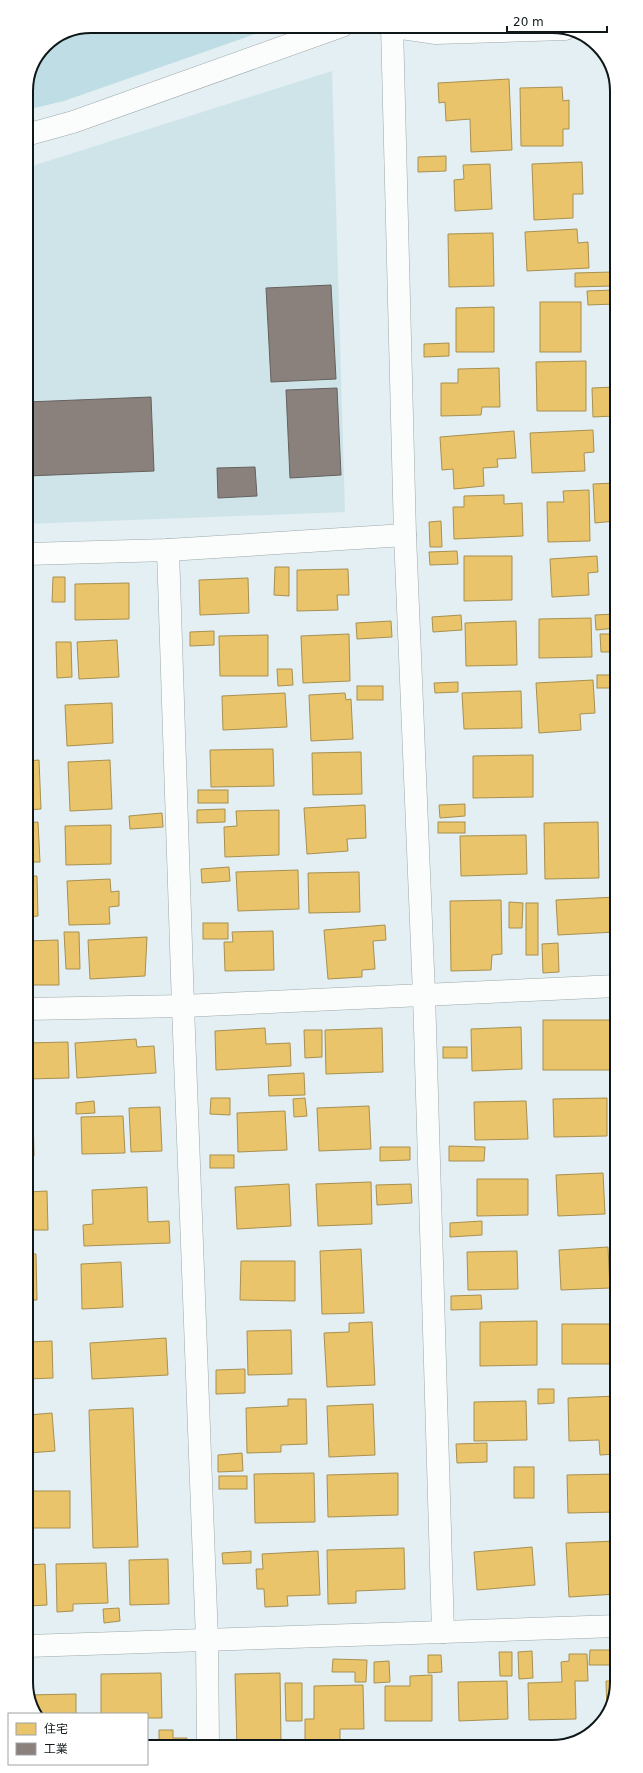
<svg xmlns="http://www.w3.org/2000/svg" width="643" height="1773" font-family="'DejaVu Sans','Noto Sans JP',sans-serif">
	<style>
		.built { fill: #cee4e9 }
		.green { fill: #bfdde4 }
		.homes { fill: #e9c46a; stroke: #a89051 }
		.industry { fill: #8a817c; stroke: #65615e }
		.lines { fill: none; stroke-linecap: round; stroke-linejoin: round }
		.minor-casing { stroke: #9ea8a9; stroke-width: 23 }
		.minor { stroke: #fbfdfd; stroke-width: 22 }
		.rim { fill: none; stroke: #0f1718; stroke-width: 2 }
	</style>
	<rect width="100%" height="100%" fill="#e3eff2"/>
	<polygon class="built" points="332,71 345,512 27,524 26,168"/>
	<polygon class="green" points="91,26 278,26 64,101 26,110 26,87 45,45"/>
	<g class="homes">
		<polygon points="509,79 512,150 471,152 470,119 446,121 445,102 439,103 438,83"/>
		<polygon points="562,87 563,101 569,100 569,129 563,129 563,146 521,146 520,88"/>
		<polygon points="446,156 446,171 418,172 418,157"/>
		<polygon points="582,162 583,194 573,194 573,218 534,220 532,164"/>
		<polygon points="490,164 492,209 455,211 454,180 464,179 463,165"/>
		<polygon points="577,229 578,243 588,242 589,268 527,271 525,232"/>
		<polygon points="493,233 494,286 449,287 448,234"/>
		<polygon points="612,272 612,286 575,287 575,273"/>
		<polygon points="615,290 615,304 588,305 587,291"/>
		<rect x="540" y="302" width="41" height="50"/>
		<polygon points="494,307 494,352 456,352 456,308"/>
		<polygon points="449,343 449,356 424,357 424,344"/>
		<polygon points="586,361 586,411 537,411 536,362"/>
		<polygon points="499,368 500,407 482,407 481,415 441,416 441,383 458,383 458,369"/>
		<polygon points="615,387 615,416 593,417 592,388"/>
		<polygon points="593,430 594,452 584,453 585,471 532,473 530,433"/>
		<polygon points="514,431 516,458 497,459 498,467 483,468 484,486 454,489 453,469 442,470 440,437"/>
		<polygon points="615,483 615,521 595,523 593,484"/>
		<polygon points="589,490 590,541 548,542 547,502 564,502 563,491"/>
		<polygon points="504,495 504,504 522,503 523,536 454,539 453,507 464,507 464,496"/>
		<polygon points="441,521 442,547 430,547 429,522"/>
		<polygon points="457,551 458,564 430,565 429,552"/>
		<polygon points="464,556 512,556 512,600 464,601"/>
		<polygon points="597,556 598,572 588,573 589,595 552,597 550,559"/>
		<polygon points="275,567 289,567 289,596 274,595"/>
		<polygon points="348,569 349,595 337,595 338,610 297,611 297,570"/>
		<polygon points="53,577 65,577 65,602 52,602"/>
		<polygon points="248,578 249,613 200,615 199,580"/>
		<polygon points="129,583 129,619 75,620 75,584"/>
		<rect x="27" y="585" width="3" height="31"/>
		<polygon points="615,614 616,628 596,630 595,615"/>
		<polygon points="461,615 462,630 433,632 432,617"/>
		<polygon points="591,618 592,657 539,658 539,619"/>
		<polygon points="391,621 392,637 357,639 356,623"/>
		<polygon points="516,621 517,665 466,666 465,623"/>
		<polygon points="214,631 214,645 190,646 190,632"/>
		<polygon points="349,634 350,681 303,683 301,636"/>
		<polygon points="600,634 616,634 616,652 601,652"/>
		<polygon points="268,635 268,676 220,676 219,636"/>
		<polygon points="117,640 119,677 79,679 77,642"/>
		<polygon points="56,642 71,642 72,677 57,678"/>
		<polygon points="27,643 29,690 27,690"/>
		<polygon points="277,669 292,669 293,685 278,686"/>
		<rect x="597" y="675" width="19" height="13"/>
		<polygon points="593,680 595,713 580,714 581,730 539,733 536,683"/>
		<polygon points="458,682 458,692 435,693 434,683"/>
		<rect x="357" y="686" width="26" height="14"/>
		<polygon points="521,691 522,728 464,729 462,693"/>
		<polygon points="285,693 287,727 223,730 222,696"/>
		<polygon points="345,693 346,700 351,699 353,739 311,741 309,695"/>
		<polygon points="112,703 113,743 67,746 65,705"/>
		<polygon points="273,749 274,786 211,787 210,750"/>
		<polygon points="361,752 362,794 313,795 312,753"/>
		<polygon points="533,755 533,797 473,798 473,756"/>
		<polygon points="39,760 41,809 27,810 27,761"/>
		<polygon points="110,760 112,809 70,811 68,762"/>
		<rect x="198" y="790" width="30" height="13"/>
		<polygon points="465,804 465,816 440,818 439,805"/>
		<polygon points="365,805 366,838 347,839 348,851 307,854 304,808"/>
		<polygon points="225,809 225,822 197,823 197,810"/>
		<polygon points="279,810 279,855 225,857 224,827 237,826 236,811"/>
		<polygon points="162,813 163,827 130,829 129,816"/>
		<polygon points="38,822 40,862 27,862 27,823"/>
		<rect x="438" y="822" width="27" height="11"/>
		<polygon points="598,822 599,878 545,879 544,823"/>
		<polygon points="111,825 111,864 66,865 65,826"/>
		<polygon points="526,835 527,874 461,876 460,836"/>
		<polygon points="229,867 230,881 202,883 201,869"/>
		<polygon points="298,870 299,909 238,911 236,872"/>
		<polygon points="359,872 360,912 309,913 308,873"/>
		<polygon points="27,876 37,876 38,916 27,917"/>
		<polygon points="110,879 111,892 119,891 119,906 109,907 110,924 69,925 67,881"/>
		<polygon points="616,897 616,932 558,935 556,900"/>
		<polygon points="501,900 502,954 492,955 491,970 451,971 450,901"/>
		<polygon points="509,902 523,903 522,928 509,928"/>
		<rect x="526" y="903" width="12" height="52"/>
		<rect x="203" y="923" width="25" height="16"/>
		<polygon points="385,925 386,940 373,941 375,969 362,970 362,977 328,979 324,930"/>
		<polygon points="273,931 274,970 225,971 224,942 233,942 232,932"/>
		<polygon points="64,932 79,932 80,969 66,969"/>
		<polygon points="147,937 145,976 90,979 88,940"/>
		<polygon points="58,940 59,985 27,985 27,941"/>
		<polygon points="558,943 559,972 543,973 542,944"/>
		<rect x="543" y="1020" width="72" height="50"/>
		<polygon points="521,1027 522,1069 472,1071 471,1029"/>
		<polygon points="265,1028 266,1044 290,1043 291,1066 216,1070 215,1031"/>
		<polygon points="382,1028 383,1072 326,1074 325,1030"/>
		<polygon points="304,1030 322,1030 322,1057 305,1058"/>
		<polygon points="136,1039 137,1047 154,1046 156,1073 77,1078 75,1043"/>
		<polygon points="68,1042 69,1078 27,1079 27,1043"/>
		<rect x="443" y="1047" width="24" height="11"/>
		<polygon points="304,1073 305,1095 269,1096 268,1075"/>
		<polygon points="211,1098 230,1098 230,1115 210,1114"/>
		<polygon points="305,1098 307,1116 294,1117 293,1099"/>
		<polygon points="607,1098 607,1136 554,1137 553,1099"/>
		<polygon points="94,1101 95,1113 76,1114 76,1103"/>
		<polygon points="526,1101 528,1139 475,1140 474,1102"/>
		<polygon points="369,1106 371,1149 319,1151 317,1108"/>
		<polygon points="160,1107 162,1151 131,1152 129,1108"/>
		<polygon points="285,1111 287,1150 238,1152 237,1113"/>
		<polygon points="27,1114 33,1114 34,1156 28,1156"/>
		<polygon points="123,1116 125,1153 82,1154 81,1117"/>
		<polygon points="449,1146 485,1147 484,1161 449,1161"/>
		<polygon points="380,1147 410,1147 410,1160 380,1161"/>
		<rect x="210" y="1155" width="24" height="13"/>
		<rect x="612" y="1163" width="4" height="16"/>
		<polygon points="603,1173 605,1214 558,1216 556,1175"/>
		<polygon points="477,1179 528,1179 528,1215 477,1216"/>
		<polygon points="371,1182 372,1224 318,1226 316,1184"/>
		<polygon points="289,1184 291,1226 237,1229 235,1187"/>
		<polygon points="411,1184 412,1203 377,1205 376,1185"/>
		<polygon points="147,1187 148,1222 169,1221 170,1243 84,1246 83,1225 93,1224 92,1190"/>
		<polygon points="47,1191 48,1230 28,1230 28,1192"/>
		<polygon points="482,1221 482,1235 450,1237 450,1223"/>
		<polygon points="608,1247 610,1288 561,1290 559,1250"/>
		<polygon points="361,1249 364,1313 322,1314 320,1251"/>
		<polygon points="517,1251 518,1289 468,1290 467,1252"/>
		<polygon points="28,1254 36,1254 37,1300 28,1300"/>
		<polygon points="241,1261 295,1261 295,1301 240,1300"/>
		<polygon points="121,1262 123,1307 82,1309 81,1264"/>
		<polygon points="481,1295 482,1309 451,1310 451,1296"/>
		<polygon points="537,1321 537,1365 480,1366 480,1322"/>
		<polygon points="372,1322 375,1385 327,1387 324,1333 349,1332 349,1323"/>
		<polygon points="562,1324 614,1324 613,1364 562,1364"/>
		<polygon points="291,1330 292,1374 248,1375 247,1331"/>
		<polygon points="166,1338 168,1375 92,1379 90,1343"/>
		<polygon points="52,1341 53,1378 28,1379 28,1342"/>
		<polygon points="245,1369 245,1393 216,1394 216,1370"/>
		<polygon points="538,1389 554,1389 554,1403 538,1404"/>
		<polygon points="617,1396 617,1454 600,1455 599,1440 569,1441 568,1398"/>
		<polygon points="288,1399 306,1399 307,1444 281,1445 281,1452 247,1453 246,1408 288,1406"/>
		<polygon points="526,1401 527,1440 474,1441 474,1402"/>
		<polygon points="373,1404 375,1455 329,1457 327,1406"/>
		<polygon points="133,1408 138,1547 93,1548 89,1410"/>
		<polygon points="52,1413 55,1451 28,1453 28,1415"/>
		<polygon points="487,1443 487,1462 457,1463 456,1444"/>
		<polygon points="242,1453 243,1471 218,1472 218,1455"/>
		<rect x="514" y="1467" width="20" height="31"/>
		<polygon points="314,1473 315,1522 255,1523 254,1474"/>
		<polygon points="398,1473 398,1515 328,1517 327,1475"/>
		<polygon points="617,1474 617,1512 568,1513 567,1475"/>
		<rect x="219" y="1476" width="28" height="13"/>
		<rect x="28" y="1491" width="42" height="37"/>
		<polygon points="617,1541 617,1594 569,1597 566,1543"/>
		<polygon points="532,1547 535,1585 477,1590 474,1552"/>
		<polygon points="404,1548 405,1589 356,1591 356,1603 328,1604 327,1550"/>
		<polygon points="251,1551 251,1563 223,1564 222,1553"/>
		<polygon points="318,1551 320,1595 287,1596 288,1606 265,1607 264,1589 257,1589 256,1569 263,1569 262,1554"/>
		<polygon points="168,1559 169,1604 130,1605 129,1560"/>
		<polygon points="106,1563 108,1603 73,1604 73,1611 57,1612 56,1564"/>
		<polygon points="45,1564 47,1605 28,1606 28,1565"/>
		<polygon points="119,1608 120,1621 104,1623 103,1609"/>
		<polygon points="590,1650 617,1650 617,1665 589,1665"/>
		<polygon points="532,1651 533,1678 519,1679 518,1652"/>
		<polygon points="499,1652 512,1652 512,1676 500,1676"/>
		<polygon points="569,1654 587,1654 588,1681 575,1681 576,1719 529,1720 528,1683 562,1682 561,1662 569,1661"/>
		<polygon points="428,1655 441,1655 442,1672 428,1673"/>
		<polygon points="333,1659 367,1660 366,1682 355,1682 355,1672 332,1672"/>
		<polygon points="389,1661 390,1682 374,1683 374,1662"/>
		<polygon points="161,1673 162,1718 147,1718 147,1714 101,1714 101,1674"/>
		<polygon points="280,1673 281,1744 237,1746 235,1674"/>
		<polygon points="432,1675 432,1721 385,1721 385,1686 410,1686 410,1676"/>
		<polygon points="507,1681 508,1719 459,1721 458,1682"/>
		<polygon points="606,1681 617,1681 607,1712"/>
		<polygon points="285,1683 302,1683 302,1721 286,1721"/>
		<polygon points="363,1685 364,1729 340,1729 340,1746 305,1746 305,1719 314,1719 314,1686"/>
		<polygon points="76,1694 76,1714 38,1714 28,1699 28,1695"/>
		<polygon points="159,1730 173,1730 173,1738 187,1738 187,1746 159,1747"/>
	</g>
	<g class="industry">
		<polygon points="331,285 336,379 271,382 266,288"/>
		<polygon points="337,388 341,475 290,478 286,390"/>
		<polygon points="151,397 154,471 27,476 27,402"/>
		<polygon points="255,467 257,496 218,498 217,468"/>
	</g>
	<g class="lines">
		<defs>
			<g id="minor">
				<polyline points="388,26 436,33 565,29"/>
				<polyline points="392,26 405,535 424,994 443,1632"/>
				<polyline points="26,135 73,122 342,26"/>
				<polyline points="168,550 183,1006 207,1640 208,1746"/>
				<polyline points="27,554 168,550 405,535"/>
				<polyline points="27,1009 183,1006 616,986"/>
				<polyline points="28,1646 617,1626"/>
			</g>
		</defs>
		<use href="#minor" class="minor-casing"/>
		<use href="#minor" class="minor"/>
	</g>
	<path d="M0 0H643V1773H0ZM91 33H552A58 58 0 0 1 610 91V1682A58 58 0 0 1 552 1740H91A58 58 0 0 1 33 1682V91A58 58 0 0 1 91 33Z" fill="#fff" fill-rule="evenodd"/>
	<path class="rim" d="M91 33H552A58 58 0 0 1 610 91V1682A58 58 0 0 1 552 1740H91A58 58 0 0 1 33 1682V91A58 58 0 0 1 91 33Z"/>
	<rect x="8" y="1713" width="140" height="52" fill="#ffffff" stroke="#9fa2a3"/>
	<rect x="16" y="1723" width="20" height="12" fill="#e9c46a" stroke="#9fa2a3"/>
	<text x="44" y="1733" font-size="12" fill="#0f1718">住宅</text>
	<rect x="16" y="1743" width="20" height="12" fill="#8a817c" stroke="#9fa2a3"/>
	<text x="44" y="1753" font-size="12" fill="#0f1718">工業</text>
	<path d="M507 26v6h100v-6" fill="none" stroke="#0f1718" stroke-width="2"/>
	<text x="513" y="26" font-size="12" fill="#0f1718" stroke="#ffffff" stroke-width="3" paint-order="stroke">20 m</text>
</svg>
